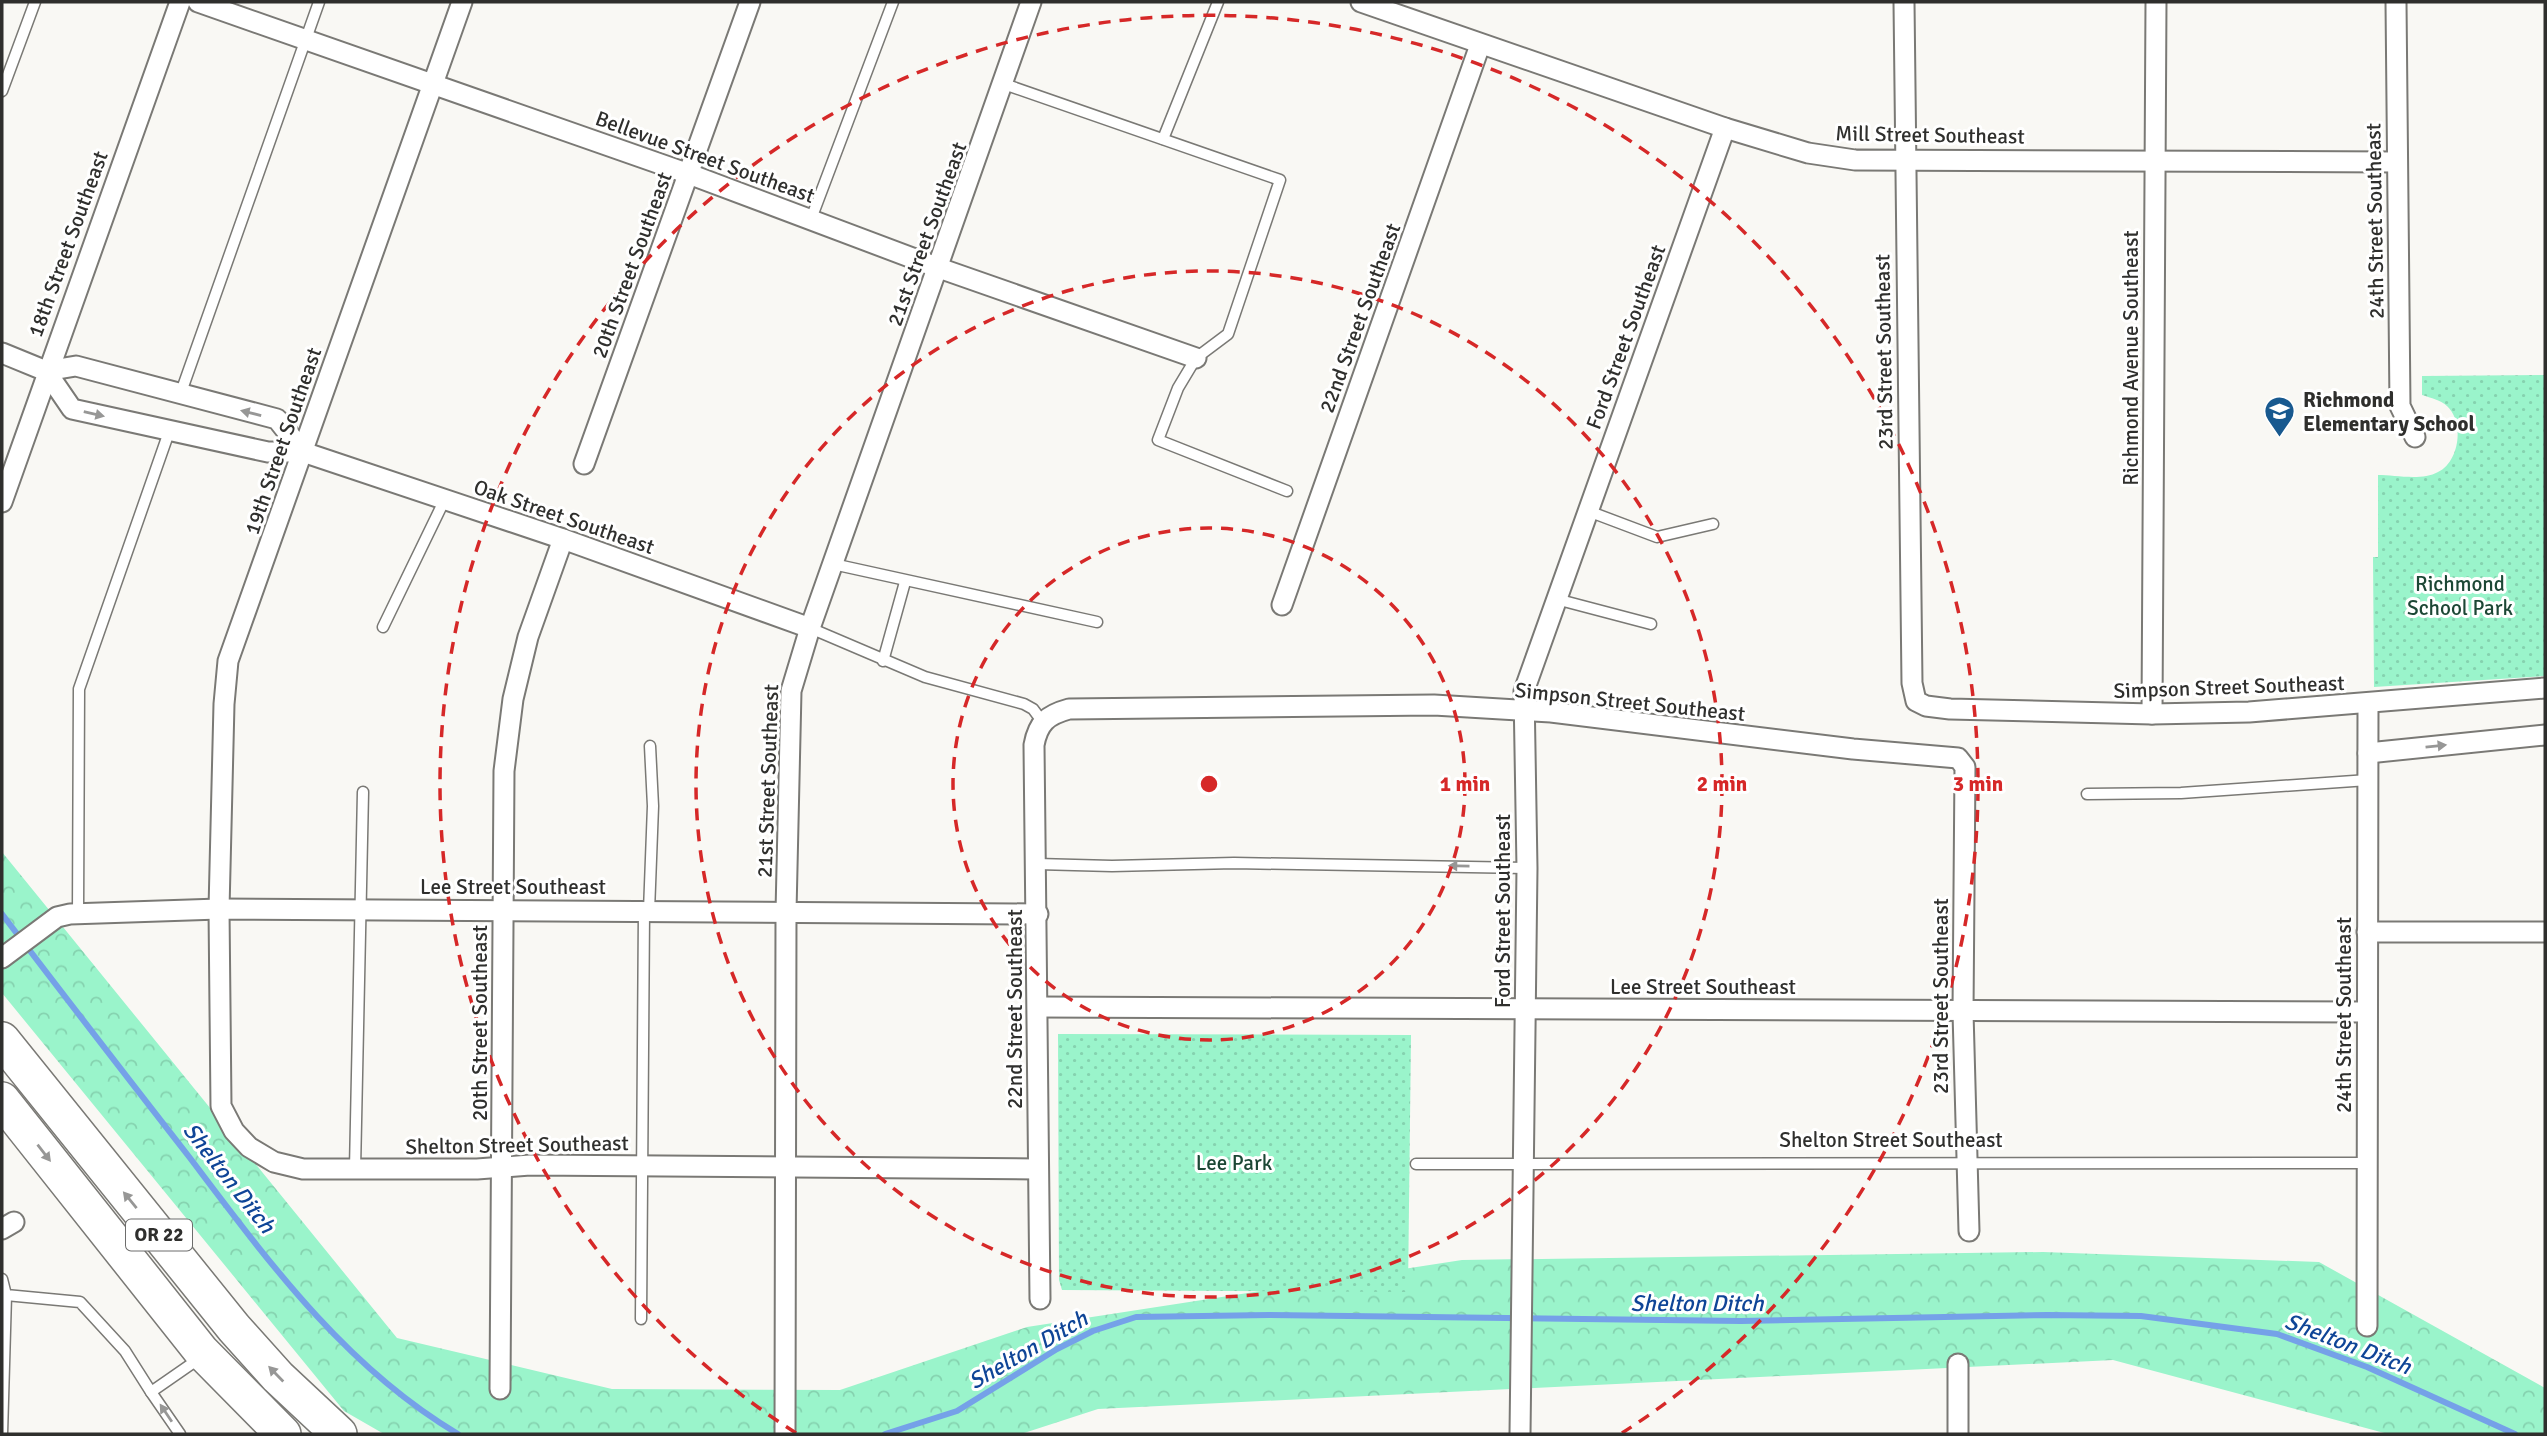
<svg xmlns="http://www.w3.org/2000/svg" width="2547" height="1436" font-family="Signika,sans-serif">
	<style>
		.forest { fill: url(#forest-crowns) }
		.park { fill: url(#park-dots) }
		.lines { fill: none; stroke-linecap: round; stroke-linejoin: round }
		.stream { stroke: #75a1e8; stroke-width: 6 }
		.lane-casing { stroke: #7a7975; stroke-width: 13 }
		.street-casing { stroke: #7a7975; stroke-width: 23 }
		.highway-casing { stroke: #7a7975; stroke-width: 38 }
		.lane { stroke: #fff; stroke-width: 10 }
		.street { stroke: #fff; stroke-width: 19 }
		.highway { stroke: #fff; stroke-width: 35 }
		.oneway { fill: #979796 }
		.ring { fill: none; stroke: #d62828; stroke-width: 3.5; stroke-dasharray: 12 9 }
		.labels { text-anchor: middle; dominant-baseline: central; stroke-width: 6; stroke-linejoin: round; paint-order: stroke }
		.shield { fill: #fff; stroke: #6d6d6c; stroke-width: 2 }
		.shield-label { font-size: 19px; font-weight: bold; fill: #2f2f2d }
		.street-label { font-size: 21px; fill: #2f2f2d; stroke: #fff }
		.poi-label { font-size: 21px; font-weight: bold; fill: #2f2f2d; stroke: #fff; text-anchor: start }
		.park-label { font-size: 21px; fill: #1c4735; stroke: #fff }
		.water-label { font-size: 23px; font-style: italic; fill: #0f4597; stroke: #fff }
		.centre { fill: #d62828; stroke: #fff; stroke-width: 3.5 }
		.ring-label { font-size: 21px; text-anchor: middle; font-weight: bold; fill: #d62828; stroke: #fff; stroke-width: 6; stroke-linejoin: round; paint-order: stroke }
	</style>
	<defs>
		<pattern id="forest-crowns" width="20" height="18" patternUnits="userSpaceOnUse" patternTransform="scale(1.75)"><rect width="20" height="18" fill="#9af4cb"/><path d="M2 6a3 3 0 1 1 6 0M12 15a3 3 0 1 1 6 0" fill="none" stroke="#85d2af"/></pattern>
		<pattern id="park-dots" width="8" height="8" patternUnits="userSpaceOnUse" patternTransform="scale(1.75)"><rect width="8" height="8" fill="#9af4cb"/><path d="M2 2h.1M6 6h.1" fill="none" stroke="#85d2af" stroke-width="1.8" stroke-linecap="round"/></pattern>
	</defs>
	<rect width="100%" height="100%" fill="#f9f8f4"/>
	<polygon class="forest" points="2,852 397,1338 612,1389 840,1390 1027,1327 1462,1260 2043,1252 2319,1262 2545,1388 2545,1434 2388,1434 2113,1360 1098,1409 1021,1434 384,1434 344,1411 2,993"/>
	<g class="park">
		<path d="M 2545,375 L 2545,676 L 2374,687 L 2373,557 L 2378,557 L 2378,475 C 2395,475 2422,481 2438,472 C 2459,462 2465,423 2447,406 C 2441,400 2431,398 2422,395 L 2422,376 Z"/>
		<polygon points="1058,1034 1411,1035 1408,1292 1062,1290 1059,1280"/>
	</g>
	<g class="lines">
		<g class="stream">
			<path d="M 2,914 C 64,996 127,1077 190,1158 C 268,1261 345,1367 458,1434"/>
			<polyline points="885,1434 957,1411 1057,1349 1093,1331 1136,1317 1269,1315 1741,1321 2047,1315 2141,1316 2277,1334 2367,1367 2515,1434"/>
		</g>
		<defs>
			<g id="lane">
				<polyline points="1004,84 1280,180 1228,334 1196,358 1178,388 1158,440 1287,491"/>
				<polyline points="2,91 35,2"/>
				<polyline points="1163,139 1218,2"/>
				<polyline points="811,219 893,2"/>
				<polyline points="180,395 319,2"/>
				<polyline points="1588,511 1657,537 1713,524"/>
				<polyline points="833,564 1097,622"/>
				<polyline points="1556,599 1651,624"/>
				<polyline points="383,627 445,499"/>
				<polyline points="810,628 925,677 1024,704 1033,709 1042,721"/>
				<polyline points="883,661 905,582"/>
				<polyline points="2087,794 2181,793 2368,780"/>
				<polyline points="1037,864 1112,866 1234,863 1527,868"/>
				<polyline points="649,911 653,806 650,746"/>
				<polyline points="78,914 79,689 169,432"/>
				<polyline points="1416,1164 2366,1163"/>
				<polyline points="355,1169 363,792"/>
				<polyline points="2,1279 6,1295 80,1302 125,1351 151,1392 200,1358"/>
				<polyline points="641,1319 644,911"/>
				<polyline points="151,1392 180,1434"/>
				<polyline points="2,1434 6,1295 2,1295"/>
			</g>
			<g id="street">
				<polyline points="198,2 689,174 939,268 1196,358"/>
				<polyline points="462,2 228,661 224,704 219,909 221,1106 234,1131 249,1147 274,1162 303,1169 477,1169 530,1165 1037,1169"/>
				<polyline points="1361,2 1725,128 1808,153 1855,160 2397,162"/>
				<polyline points="1904,2 1912,683 1916,701 1926,706 1950,709 2152,714 2249,712 2545,688"/>
				<polyline points="2396,2 2400,406 2415,437"/>
				<polyline points="2,353 46,371 76,366 277,419 303,452"/>
				<polyline points="46,371 72,409 268,452 303,452 563,539 810,628"/>
				<polyline points="584,464 750,2"/>
				<polyline points="2,502 180,2"/>
				<polyline points="1282,605 1480,45"/>
				<polyline points="2152,714 2156,2"/>
				<polyline points="2368,753 2545,735"/>
				<polyline points="2367,932 2545,932"/>
				<polyline points="2,958 57,917 70,914 219,909 1038,914"/>
				<polyline points="1039,1007 2367,1012"/>
				<polyline points="2,1229 14,1222"/>
				<path d="M 1040,1299 L 1034,745 C 1038,723 1047,715 1069,709 L 1434,705 L 1551,712 L 1853,749 L 1958,758 L 1965,767 L 1963,1012 L 1969,1231"/>
				<polyline points="2367,1326 2368,705"/>
				<polyline points="1958,1364 1958,1434"/>
				<polyline points="500,1389 504,771 513,699 528,637 563,539"/>
				<polyline points="785,1434 786,912 791,691 810,628 1031,2"/>
				<polyline points="1520,1434 1527,868 1524,691 1725,128"/>
			</g>
			<g id="highway">
				<polyline points="2,1040 234,1328 278,1377 339,1434"/>
				<polyline points="2,1100 201,1351 283,1434"/>
			</g>
		</defs>
		<use href="#lane" class="lane-casing"/>
		<use href="#street" class="street-casing"/>
		<use href="#highway" class="highway-casing"/>
		<use href="#lane" class="lane"/>
		<use href="#street" class="street"/>
		<use href="#highway" class="highway"/>
	</g>
	<defs><path id="oneway-solid" d="M-6-.8H1V-3.2L6.5 0L1 3.2V.8H-6Z" transform="scale(1.75)"/></defs>
	<g class="oneway">
		<use href="#oneway-solid" transform="translate(251 413) rotate(-166)"/>
		<use href="#oneway-solid" transform="translate(94 414) rotate(13)"/>
		<use href="#oneway-solid" transform="translate(2436 746) rotate(-6)"/>
		<use href="#oneway-solid" transform="translate(1459 866) rotate(-179)"/>
		<use href="#oneway-solid" transform="translate(44 1153) rotate(52)"/>
		<use href="#oneway-solid" transform="translate(130 1200) rotate(-129)"/>
		<use href="#oneway-solid" transform="translate(276 1374) rotate(-134)"/>
		<use href="#oneway-solid" transform="translate(166 1413) rotate(-124)"/>
	</g>
	<g class="ring">
		<circle cx="1209" cy="784" r="256"/>
		<circle cx="1209" cy="784" r="513"/>
		<path d="M796 1433A769 769 0 1 1 1622 1433"/>
	</g>
	<defs>
		<symbol id="school-pin" viewBox="-11 -11 22 30"><path d="M0 17L-7.5 6A9.5 9.5 0 1 1 7.5 6Z" fill="#18598f" stroke="#fff"/><path d="M0-5L7-2L0 1L-7-2ZM-4 1L0 2.5L4 1V4Q0 6-4 4Z" fill="#fff"/></symbol>
	</defs>
	<g fill-rule="evenodd">
		<use href="#school-pin" x="2262" y="394" width="35" height="47"/>
	</g>
	<g class="labels">
		<rect class="shield" x="126" y="1219.5" width="66" height="31" rx="5"/>
		<g class="shield-label">
			<text x="159" y="1235">OR 22</text>
		</g>
		<g class="street-label">
			<text transform="translate(1930 135) rotate(1)">Mill Street Southeast</text>
			<text transform="translate(705 157) rotate(20)">Bellevue Street Southeast</text>
			<text transform="translate(2375 221) rotate(-91)">24th Street Southeast</text>
			<text transform="translate(927 234) rotate(-70)">21st Street Southeast</text>
			<text transform="translate(68 244) rotate(-70)">18th Street Southeast</text>
			<text transform="translate(632 265) rotate(-70)">20th Street Southeast</text>
			<text transform="translate(1360 318) rotate(-70)">22nd Street Southeast</text>
			<text transform="translate(1626 337) rotate(-70)">Ford Street Southeast</text>
			<text transform="translate(1884 352) rotate(-91)">23rd Street Southeast</text>
			<text transform="translate(2131 358) rotate(-90)">Richmond Avenue Southeast</text>
			<text transform="translate(283 441) rotate(-71)">19th Street Southeast</text>
			<text transform="translate(564 517) rotate(19)">Oak Street Southeast</text>
			<text transform="translate(2229 687) rotate(-2)">Simpson Street Southeast</text>
			<text transform="translate(1630 702) rotate(6)">Simpson Street Southeast</text>
			<text transform="translate(768 781) rotate(-88)">21st Street Southeast</text>
			<text x="513" y="887">Lee Street Southeast</text>
			<text transform="translate(1503 911) rotate(-90)">Ford Street Southeast</text>
			<text x="1703" y="987">Lee Street Southeast</text>
			<text transform="translate(1941 996) rotate(-90)">23rd Street Southeast</text>
			<text transform="translate(1015 1009) rotate(-90)">22nd Street Southeast</text>
			<text transform="translate(2344 1015) rotate(-90)">24th Street Southeast</text>
			<text transform="translate(480 1023) rotate(-90)">20th Street Southeast</text>
			<text x="1891" y="1140">Shelton Street Southeast</text>
			<text transform="translate(517 1145) rotate(-1)">Shelton Street Southeast</text>
		</g>
		<g class="poi-label">
			<text x="2303" y="400">Richmond<tspan x="2303" dy="24">Elementary School</tspan></text>
		</g>
		<g class="park-label">
			<text x="2460" y="584">Richmond<tspan x="2460" dy="24">School Park</tspan></text>
			<text x="1234" y="1163">Lee Park</text>
		</g>
		<g class="water-label">
			<text transform="translate(229 1178) rotate(52)">Shelton Ditch</text>
			<text x="1697" y="1303">Shelton Ditch</text>
			<text transform="translate(2348 1344) rotate(21)">Shelton Ditch</text>
			<text transform="translate(1028 1350) rotate(-30)">Shelton Ditch</text>
		</g>
	</g>
	<circle cx="1209" cy="784" r="10" class="centre"/>
	<g class="ring-label">
		<text x="1465" y="791">1 min</text>
		<text x="1722" y="791">2 min</text>
		<text x="1978" y="791">3 min</text>
	</g>
	<rect width="2547" height="1436" fill="none" stroke="#2f2f2d" stroke-width="7"/>
</svg>
